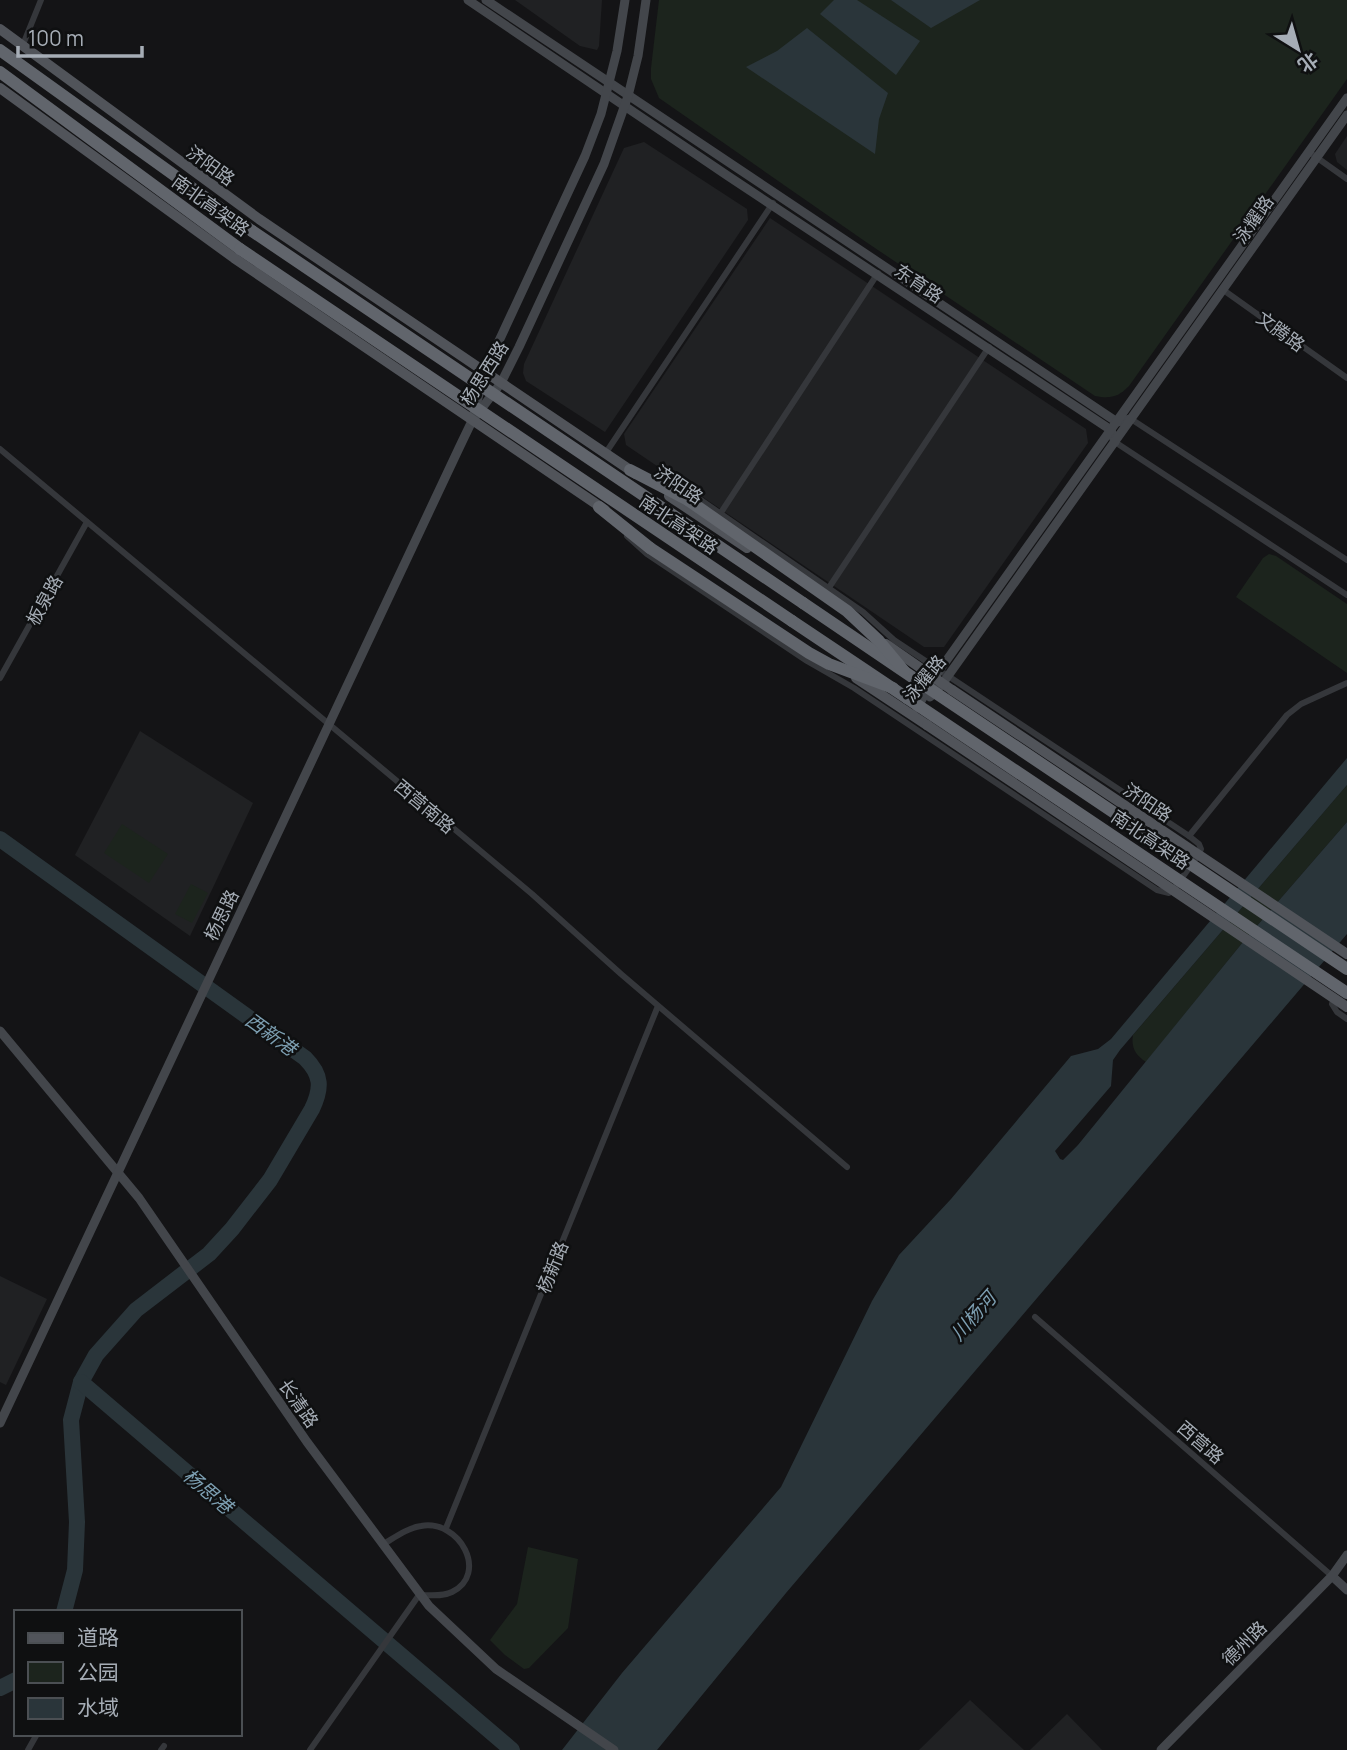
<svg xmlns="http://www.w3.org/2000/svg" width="1347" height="1750" font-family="Manrope,'Noto Sans SC',sans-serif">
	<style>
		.built { fill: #202123 }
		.green { fill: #1c241d }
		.water { fill: #2a353a }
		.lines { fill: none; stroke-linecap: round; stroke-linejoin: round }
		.river { stroke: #2a353a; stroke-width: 16 }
		.street { stroke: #35373b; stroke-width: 6 }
		.secondary { stroke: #43464b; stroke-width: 9 }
		.primary { stroke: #51545a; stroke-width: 10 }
		.highway { stroke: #61656c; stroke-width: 12 }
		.primary-bridge { stroke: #51545a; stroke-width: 10 }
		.highway-bridge { stroke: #61656c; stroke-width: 12 }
		.labels { text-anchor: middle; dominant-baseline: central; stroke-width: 5; stroke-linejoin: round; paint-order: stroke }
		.street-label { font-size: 18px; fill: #a6adb6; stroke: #0f1011 }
		.water-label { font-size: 19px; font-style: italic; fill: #7d9fb2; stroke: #0f1011 }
	</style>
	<rect width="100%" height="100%" fill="#141416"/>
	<g class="built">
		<polygon points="515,0 602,0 599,46 597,50 580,46"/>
		<polygon points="1347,136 1347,170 1337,162 1335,154"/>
		<polygon points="644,142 747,209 748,220 605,432 526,381 523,373 524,364 624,148"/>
		<polygon points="770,218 1086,429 1088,443 944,647 924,647 626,445 624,434"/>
		<polygon points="140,731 253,803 190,936 75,855"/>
		<polygon points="0,1276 47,1299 6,1385 0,1382"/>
		<polygon points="970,1700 1024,1750 919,1750"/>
		<polygon points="1067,1714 1102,1750 1030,1750"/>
	</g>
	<g class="green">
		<path d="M 659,0 L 1347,0 L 1347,79 L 1129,386 C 1118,397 1111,399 1095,396 L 866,242 L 659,98 L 651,79 L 651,68 Z"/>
		<polygon points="1269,554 1276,556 1347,604 1347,673 1236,597 1263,558"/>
		<path d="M 1347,785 L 1347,822 L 1243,942 L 1146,1062 C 1135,1055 1131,1047 1133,1035 Z"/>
		<polygon points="122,824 168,854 149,883 104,853"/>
		<polygon points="191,884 208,893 192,923 175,914"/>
		<polygon points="528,1547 578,1559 568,1628 529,1668 524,1669 505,1655 490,1640 517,1604"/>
	</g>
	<g class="water">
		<polygon points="834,0 857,0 920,41 896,75 820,14"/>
		<polygon points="891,0 980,0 931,28"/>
		<polygon points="807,28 888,93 879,119 875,154 746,67 777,51"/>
		<polygon points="1347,758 1347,785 1120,1050 1113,1060 1111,1086 1055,1151 1060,1159 1063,1160 1078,1145 1243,942 1347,822 1347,934 786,1593 657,1750 562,1750 622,1673 781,1487 872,1301 899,1255 951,1199 1071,1056 1098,1049 1111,1039"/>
	</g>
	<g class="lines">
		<g class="river">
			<path d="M 0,839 L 305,1058 C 322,1075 322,1088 312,1109 L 270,1180 L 232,1229 L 209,1254 L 136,1310 L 96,1355 L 81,1382 L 71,1420 L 77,1522 L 75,1570 L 64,1612"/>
			<polyline points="81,1382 512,1750"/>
			<polyline points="0,1688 16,1680"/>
		</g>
		<g class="street">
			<polyline points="22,47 41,0"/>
			<polyline points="1309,152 1347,179"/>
			<polyline points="1222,289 1347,378"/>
			<polyline points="1131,419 1347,560"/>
			<polyline points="1115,442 1347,595"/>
			<polyline points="0,449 532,894 621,974 847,1167"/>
			<polyline points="605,454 773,203"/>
			<polyline points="720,514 878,273"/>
			<polyline points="627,536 647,554 807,661 854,688 1157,890 1169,893 1174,889 1199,854 1201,849 1199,844 1189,836 894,640 863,612 695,496 680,487 655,477"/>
			<polyline points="828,589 989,347"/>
			<polyline points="0,678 87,522"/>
			<polyline points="1189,836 1287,715 1301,704 1347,683"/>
			<polyline points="1334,998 1332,1004 1337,1012 1347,1019"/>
			<polyline points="1035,1317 1332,1576"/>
			<polyline points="446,1528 658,1006"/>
			<polyline points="28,1750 37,1734"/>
			<polyline points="161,1750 164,1746"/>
			<path d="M 310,1750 L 419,1595 C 430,1595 442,1597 452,1592 C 489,1574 460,1519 421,1526 C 407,1528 394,1538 382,1545"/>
		</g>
		<g class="secondary">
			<polyline points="468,0 728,176 1111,430 1115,442"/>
			<polyline points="486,0 1117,422 1131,419"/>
			<polyline points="474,413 485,371 585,156 601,114 617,51 625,0"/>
			<polyline points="930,697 943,683 1347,115"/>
			<polyline points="917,708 934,678 1347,98"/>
			<polyline points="0,1031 139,1198 307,1442 429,1606 496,1669 614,1750"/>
			<polyline points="0,1423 460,446 472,421 501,383 519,347 604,164 628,96 638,56 646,0"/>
			<polyline points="1332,1576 1347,1590"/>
			<polyline points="1161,1750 1332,1576 1347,1555"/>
		</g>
		<g class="primary">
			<polyline points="0,29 259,219 636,474"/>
			<polyline points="0,88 234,258 605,510"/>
			<polyline points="669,496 747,548"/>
			<polyline points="886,644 952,690"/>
			<polyline points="856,678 927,725"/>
		</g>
		<g class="highway">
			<polyline points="0,50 252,231"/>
			<polyline points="0,72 240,249"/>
			<polyline points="630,470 688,500"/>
			<polyline points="599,507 650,548"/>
			<polyline points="803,603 918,681"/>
			<polyline points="792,621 907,698"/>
		</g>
		<g class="primary-bridge">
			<polyline points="952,690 1347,954"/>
			<polyline points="927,725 1347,1007"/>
		</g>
		<g class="highway-bridge">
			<polyline points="252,231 803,603"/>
			<polyline points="240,249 792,621"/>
			<polyline points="688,500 847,611 879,641 904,671"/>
			<polyline points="650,548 809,653 829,664 893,688"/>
			<polyline points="918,681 1347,969"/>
			<polyline points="907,698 1347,993"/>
		</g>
	</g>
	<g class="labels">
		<g class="street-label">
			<text transform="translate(211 165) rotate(36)">济阳路</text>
			<text transform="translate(211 205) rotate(36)">南北高架路</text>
			<text transform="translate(1253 219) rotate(-55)">泳耀路</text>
			<text transform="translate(919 283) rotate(34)">东育路</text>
			<text transform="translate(1281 331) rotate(36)">文腾路</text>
			<text transform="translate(484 373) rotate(-58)">杨思西路</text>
			<text transform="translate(679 484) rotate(34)">济阳路</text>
			<text transform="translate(679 524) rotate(34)">南北高架路</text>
			<text transform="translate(44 600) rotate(-61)">板泉路</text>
			<text transform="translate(924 678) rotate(-50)">泳耀路</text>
			<text transform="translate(1148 802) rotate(34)">济阳路</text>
			<text transform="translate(425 806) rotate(40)">西营南路</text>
			<text transform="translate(1151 839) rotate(34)">南北高架路</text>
			<text transform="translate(221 915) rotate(-64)">杨思路</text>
			<text transform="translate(552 1267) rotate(-68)">杨新路</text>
			<text transform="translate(299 1403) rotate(55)">长清路</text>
			<text transform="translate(1201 1442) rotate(41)">西营路</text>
			<text transform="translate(1244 1643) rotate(-45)">德州路</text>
		</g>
		<g class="water-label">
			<text transform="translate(271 1034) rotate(36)">西新港</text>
			<text transform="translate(973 1316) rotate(-49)">川杨河</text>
			<text transform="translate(208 1491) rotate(40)">杨思港</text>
		</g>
	</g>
	<rect x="14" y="1610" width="228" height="126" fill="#0f1011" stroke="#4b4f53" stroke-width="2"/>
	<rect x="28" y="1633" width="35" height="10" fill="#51545a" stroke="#4b4f53" stroke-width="2"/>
	<text x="77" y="1645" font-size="21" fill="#a6adb6">道路</text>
	<rect x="28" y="1662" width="35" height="21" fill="#1c241d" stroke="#4b4f53" stroke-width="2"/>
	<text x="77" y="1680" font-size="21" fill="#a6adb6">公园</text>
	<rect x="28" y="1698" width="35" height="21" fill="#2a353a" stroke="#4b4f53" stroke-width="2"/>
	<text x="77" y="1715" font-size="21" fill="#a6adb6">水域</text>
	<g transform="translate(1298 49) rotate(143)" stroke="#0f1011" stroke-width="5" paint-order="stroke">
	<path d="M0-5L12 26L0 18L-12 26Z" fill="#a6adb6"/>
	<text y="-10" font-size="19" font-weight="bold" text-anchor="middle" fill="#a6adb6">北</text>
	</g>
	<path d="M18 46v10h124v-10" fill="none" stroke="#a6adb6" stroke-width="3.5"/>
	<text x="28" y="46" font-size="21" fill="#a6adb6" stroke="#0f1011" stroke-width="5" paint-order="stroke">100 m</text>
</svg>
